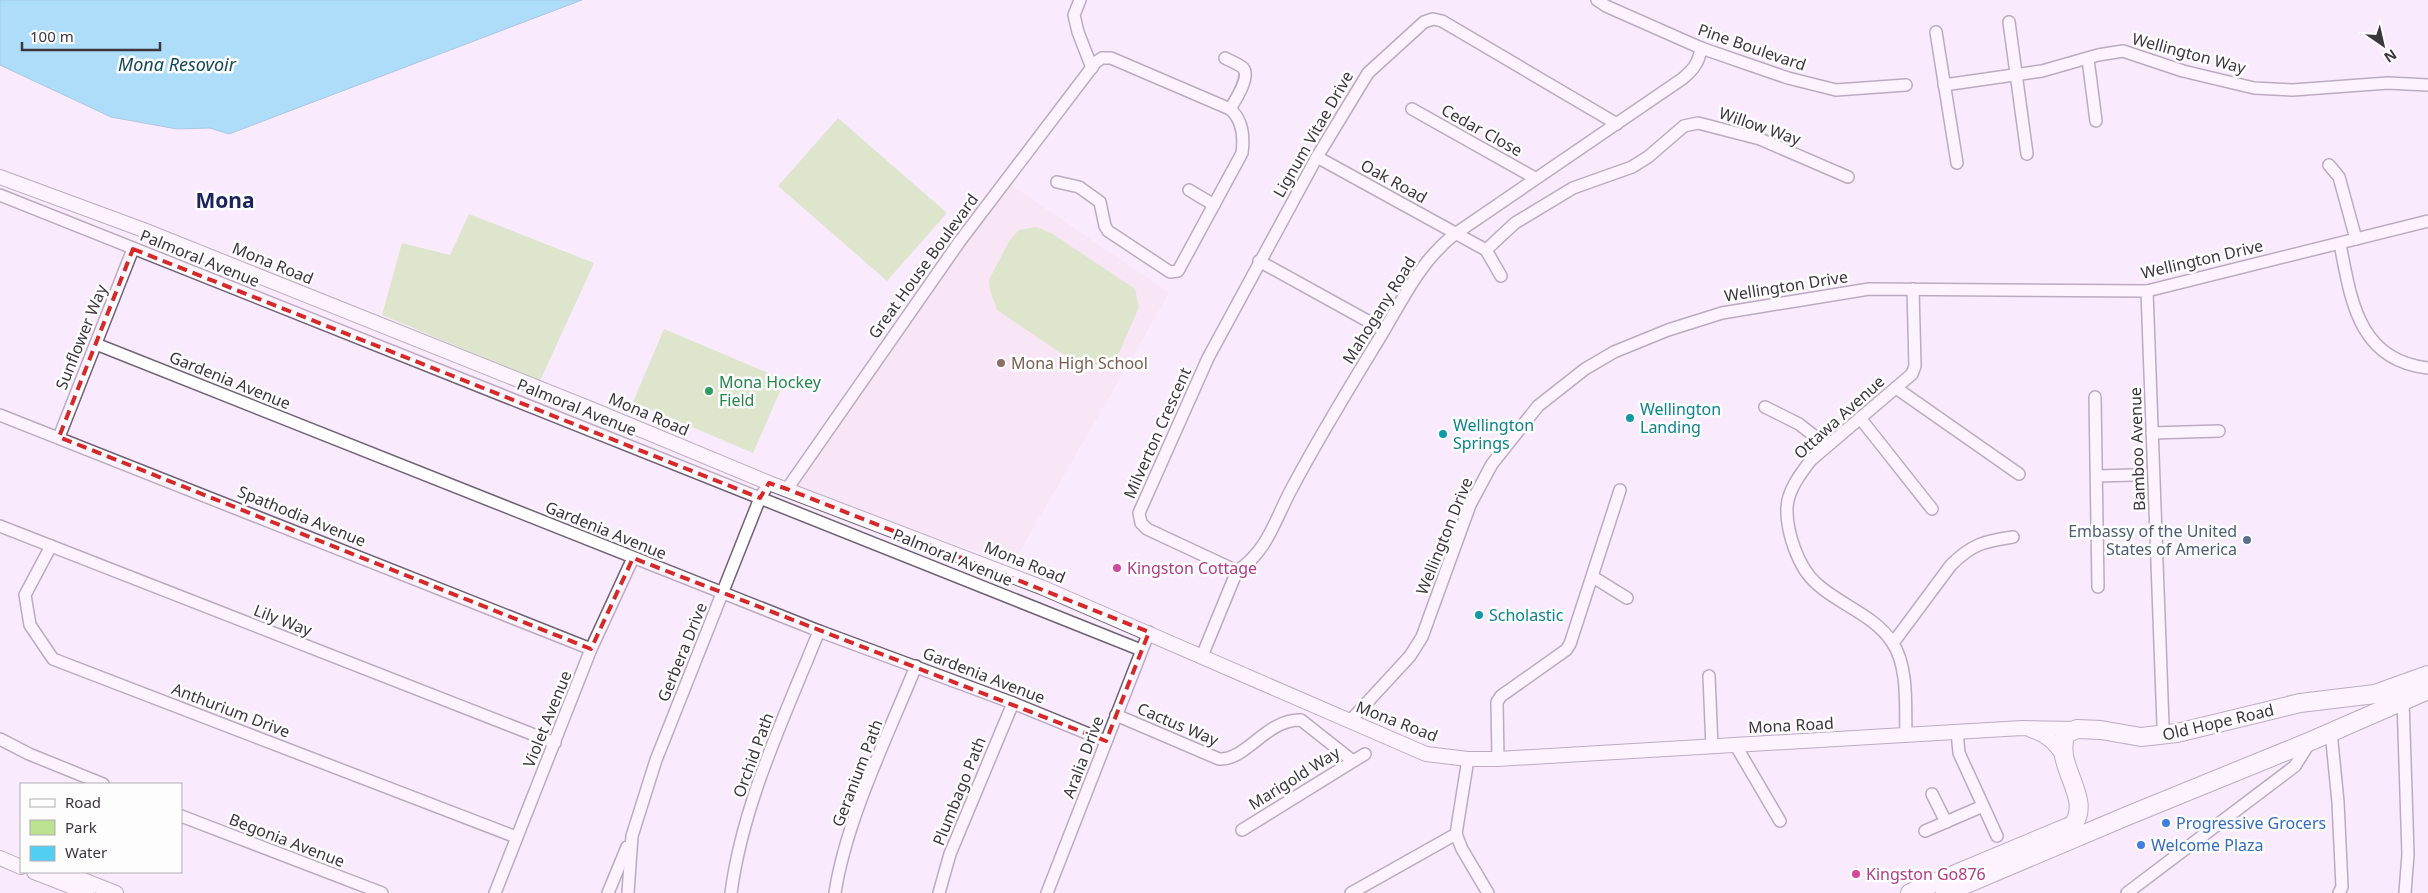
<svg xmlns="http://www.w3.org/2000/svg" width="2428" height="893" font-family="'Noto Sans',sans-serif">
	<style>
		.education { fill: #f5dfec }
		.green { fill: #bbe291 }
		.water { fill: #52cef3; stroke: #4ca0bd }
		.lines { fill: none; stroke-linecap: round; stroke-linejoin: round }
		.minor-tunnel { stroke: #d3c6d8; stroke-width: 11; stroke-dasharray: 11 5.5; stroke-linecap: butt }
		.minor-casing { stroke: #716177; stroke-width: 14 }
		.tertiary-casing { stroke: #716177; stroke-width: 16 }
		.primary-casing { stroke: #716177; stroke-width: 20 }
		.minor { stroke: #fff; stroke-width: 11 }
		.tertiary { stroke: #fff; stroke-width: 14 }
		.primary { stroke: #fff; stroke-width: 18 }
		.marked { fill: none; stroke: #d62828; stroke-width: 4; stroke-dasharray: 10 6; stroke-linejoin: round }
		.education-dot { fill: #8d6e63; stroke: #fdfdfd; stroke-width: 2 }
		.leisure-dot { fill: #2e9e5b; stroke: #fdfdfd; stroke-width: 2 }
		.culture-dot { fill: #0f9aa8; stroke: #fdfdfd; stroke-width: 2 }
		.service-dot { fill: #5c6f8a; stroke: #fdfdfd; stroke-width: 2 }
		.hotel-dot { fill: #d1479c; stroke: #fdfdfd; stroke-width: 2 }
		.shop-dot { fill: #3f7fe0; stroke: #fdfdfd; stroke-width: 2 }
		.labels { text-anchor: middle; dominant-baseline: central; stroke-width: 5; stroke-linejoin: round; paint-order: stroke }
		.street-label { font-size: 16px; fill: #3d363f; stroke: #fdfdfd }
		.education-label { font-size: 16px; fill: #785e54; stroke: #fdfdfd; text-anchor: start }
		.leisure-label { font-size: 16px; fill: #27864d; stroke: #fdfdfd; text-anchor: start }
		.culture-label { font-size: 16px; fill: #0d838f; stroke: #fdfdfd; text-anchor: start }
		.service-label { font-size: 16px; fill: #4e5e75; stroke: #fdfdfd; text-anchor: end }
		.hotel-label { font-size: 16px; fill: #b23c85; stroke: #fdfdfd; text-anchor: start }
		.shop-label { font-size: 16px; fill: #366cbe; stroke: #fdfdfd; text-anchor: start }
		.water-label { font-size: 18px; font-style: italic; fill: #134858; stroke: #fdfdfd }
		.district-label { font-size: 21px; font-weight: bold; fill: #1a255d; stroke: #fdfdfd }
	</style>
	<rect width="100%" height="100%" fill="#f9eafe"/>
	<polygon class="education" points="1005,181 1169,293 1013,563 787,489"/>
	<g class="green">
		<polygon points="838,118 947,213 887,281 778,186"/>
		<polygon points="469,214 594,263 540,381 382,315 402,243 450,255"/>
		<polygon points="1036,227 1051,233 1135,289 1139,307 1119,353 1102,366 1086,364 1059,352 997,310 990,290 989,280 1009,241 1019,230"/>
		<polygon points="664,329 785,380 753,453 633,402"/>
	</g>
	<polygon class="water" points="0,0 582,0 229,134 210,128 177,129 111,117 0,65"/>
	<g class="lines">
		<polyline class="minor-tunnel" points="2133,475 2145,475"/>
		<defs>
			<g id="minor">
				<polyline points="1080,0 1074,15 1078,32 1092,68"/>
				<polyline points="1597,0 1606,6 1701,48 1788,78 1836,90 1906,85"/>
				<polyline points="2009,22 2027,154"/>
				<polyline points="1936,32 1957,163"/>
				<path d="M 1225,58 C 1230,61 1239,64 1243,68 C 1251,76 1235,101 1230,109"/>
				<polyline points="2088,59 2096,121"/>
				<polyline points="1944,85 2042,71 2098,55 2123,51 2183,71 2254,88 2293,90 2388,83 2428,85"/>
				<polyline points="1412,109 1535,178"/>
				<polyline points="1317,157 1486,250 1501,276"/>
				<polyline points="2329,165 2339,177 2356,239"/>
				<polyline points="1189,190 1214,205"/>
				<polyline points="0,195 1141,650"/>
				<path d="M 2340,244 C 2351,300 2358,360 2428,368"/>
				<polyline points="1486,250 1515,223 1573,188 1632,167 1648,157 1684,126 1698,123 1760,139 1848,177"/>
				<polyline points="1259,261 1384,330"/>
				<polyline points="2147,291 2163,725"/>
				<polyline points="96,344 819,631 1013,703 1106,741"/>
				<polyline points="1896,388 2019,474"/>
				<polyline points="2095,397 2098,587"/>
				<polyline points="1765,407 1799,424 1827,446"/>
				<polyline points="0,415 591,649"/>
				<polyline points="1860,418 1932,509"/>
				<polyline points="2152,433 2219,431"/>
				<polyline points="59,437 133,249"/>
				<polyline points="2097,476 2133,475"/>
				<path d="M 787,489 L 960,241 L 1096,62 L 1102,58 L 1111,58 L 1230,109 C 1243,120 1244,138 1242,153 L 1178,271 L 1170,272 L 1108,231 L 1105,226 L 1100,202 L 1079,187 L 1057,182"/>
				<polyline points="0,526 555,743"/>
				<polyline points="51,546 25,595 30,625 53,659 516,837"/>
				<polyline points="1237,571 1147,529 1141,523 1139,513 1208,358 1317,157 1368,73 1424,22 1433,19 1442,21 1617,124"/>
				<path d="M 1237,571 C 1268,551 1275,519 1292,488 C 1320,435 1351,385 1382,334 C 1403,299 1421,260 1455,234 L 1682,79 C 1693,70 1699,63 1701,48"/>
				<polyline points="1593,577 1627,598"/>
				<path d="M 1893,643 L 1951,565 C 1972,544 1985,541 2013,537"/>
				<polyline points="1202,656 1237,571"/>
				<polyline points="1709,676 1712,747"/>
				<polyline points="2403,700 2408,854 2405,893"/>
				<path d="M 1116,715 L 1219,759 C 1246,761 1266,719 1301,720 L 1353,761"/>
				<polyline points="1350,721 1410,656 1422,637 1470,505 1492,464 1538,406 1585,369 1614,352 1668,330 1722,313 1869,289 2147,291 2428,221"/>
				<polyline points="1957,731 1959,753 1997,836"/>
				<polyline points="2331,732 2338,802 2342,887 2339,893"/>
				<path d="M 1906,736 C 1905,707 1909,667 1892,642 C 1874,615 1840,605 1817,584 C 1798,568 1786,531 1787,507 C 1788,490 1801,473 1811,460 L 1912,374 L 1915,366 L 1913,289"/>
				<polyline points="0,739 29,754 103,784"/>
				<polyline points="1736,746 1780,821"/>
				<polyline points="1468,759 1456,834 1462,849 1488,893"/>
				<polyline points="1498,759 1497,702 1501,696 1566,650 1570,644 1620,490"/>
				<polyline points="1932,794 1946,822"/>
				<polyline points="181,816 382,893"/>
				<polyline points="1242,830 1365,754"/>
				<polyline points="1925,831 1983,806"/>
				<polyline points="495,893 591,649 633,558"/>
				<polyline points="608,893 627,847"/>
				<polyline points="628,893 632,836 656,760 760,498 769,483"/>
				<path d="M 731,893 C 743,802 785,716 819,631"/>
				<path d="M 835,893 C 846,820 888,735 916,666"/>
				<polyline points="939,893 950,854 1013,703"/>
				<polyline points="1047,893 1149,632"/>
				<polyline points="1351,893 1456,834"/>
				<polyline points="2127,893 2295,766 2310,742"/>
			</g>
			<g id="tertiary">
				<polyline points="0,177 141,229 591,409 769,483 1041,587 1426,754 1468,759 1498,759 2022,728 2077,729"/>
				<path d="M 2031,730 C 2047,735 2055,743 2064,757"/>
				<polyline points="0,858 21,867"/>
				<polyline points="34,872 88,893"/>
				<polyline points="63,872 116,893"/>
			</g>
			<g id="primary">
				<path d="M 1910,893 L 2073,825 C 2093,797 2053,766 2066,734 L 2077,729 L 2101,730 L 2141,737 L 2177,733 L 2300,703 L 2375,694 L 2428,675"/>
				<polyline points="1945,893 2127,816 2311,741 2428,690"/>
			</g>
		</defs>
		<use href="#minor" class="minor-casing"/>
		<use href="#tertiary" class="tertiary-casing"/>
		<use href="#primary" class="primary-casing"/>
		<use href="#minor" class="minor"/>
		<use href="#tertiary" class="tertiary"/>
		<use href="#primary" class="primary"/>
	</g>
	<path d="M0 0H2428V893H0ZM 133,249 L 760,498 L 769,483 L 787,489 L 1149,632 L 1106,741 L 633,558 L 591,649 L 59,437 Z" fill="#f9eafe" fill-opacity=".55" fill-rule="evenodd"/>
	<path class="marked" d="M 133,249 L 760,498 L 769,483 L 787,489 L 1149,632 L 1106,741 L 633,558 L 591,649 L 59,437 Z"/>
	<circle class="education-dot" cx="1001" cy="363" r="5"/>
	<circle class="leisure-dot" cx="709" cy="391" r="5"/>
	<g class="culture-dot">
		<circle cx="1630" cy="418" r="5"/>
		<circle cx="1443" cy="434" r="5"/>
		<circle cx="1479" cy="615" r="5"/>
	</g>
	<circle class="service-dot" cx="2247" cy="540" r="5"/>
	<g class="hotel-dot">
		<circle cx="1117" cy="568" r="5"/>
		<circle cx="1856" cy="874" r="5"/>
	</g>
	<g class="shop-dot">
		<circle cx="2166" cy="823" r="5"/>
		<circle cx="2141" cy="845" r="5"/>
	</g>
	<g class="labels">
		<g class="street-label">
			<text transform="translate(1752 47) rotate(19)">Pine Boulevard</text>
			<text transform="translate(2189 53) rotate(15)">Wellington Way</text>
			<text transform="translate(1760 126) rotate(19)">Willow Way</text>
			<text transform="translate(1482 130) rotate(29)">Cedar Close</text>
			<text transform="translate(1313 134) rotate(-60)">Lignum Vitae Drive</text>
			<text transform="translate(1394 181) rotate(29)">Oak Road</text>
			<text transform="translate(200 258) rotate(22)">Palmoral Avenue</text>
			<text transform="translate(2202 259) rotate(-13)">Wellington Drive</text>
			<text transform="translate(273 263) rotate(22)">Mona Road</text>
			<text transform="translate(923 266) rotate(-54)">Great House Boulevard</text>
			<text transform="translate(1786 286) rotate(-9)">Wellington Drive</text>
			<text transform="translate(1379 310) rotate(-58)">Mahogany Road</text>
			<text transform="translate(81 337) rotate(-68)">Sunflower Way</text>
			<text transform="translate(230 380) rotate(22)">Gardenia Avenue</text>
			<text transform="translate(577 407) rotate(22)">Palmoral Avenue</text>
			<text transform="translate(649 414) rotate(23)">Mona Road</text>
			<text transform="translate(1839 417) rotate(-42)">Ottawa Avenue</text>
			<text transform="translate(1157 433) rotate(-66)">Milverton Crescent</text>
			<text transform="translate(2137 449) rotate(-92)">Bamboo Avenue</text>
			<text transform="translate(302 516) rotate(22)">Spathodia Avenue</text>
			<text transform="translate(606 530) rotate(22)">Gardenia Avenue</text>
			<text transform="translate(1444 536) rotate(-68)">Wellington Drive</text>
			<text transform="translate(953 557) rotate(22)">Palmoral Avenue</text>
			<text transform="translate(1025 562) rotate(22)">Mona Road</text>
			<text transform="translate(283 620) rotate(21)">Lily Way</text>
			<text transform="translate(682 652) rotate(-68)">Gerbera Drive</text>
			<text transform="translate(984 675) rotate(21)">Gardenia Avenue</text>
			<text transform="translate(231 710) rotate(21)">Anthurium Drive</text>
			<text transform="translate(547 719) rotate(-68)">Violet Avenue</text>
			<text transform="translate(1397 721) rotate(21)">Mona Road</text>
			<text transform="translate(2218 722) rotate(-13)">Old Hope Road</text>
			<text transform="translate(1178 724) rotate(23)">Cactus Way</text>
			<text transform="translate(1791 725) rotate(-3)">Mona Road</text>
			<text transform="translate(753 755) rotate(-70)">Orchid Path</text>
			<text transform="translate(1083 757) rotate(-69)">Aralia Drive</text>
			<text transform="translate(857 773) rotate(-69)">Geranium Path</text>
			<text transform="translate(1294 778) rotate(-32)">Marigold Way</text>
			<text transform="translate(959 791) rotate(-68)">Plumbago Path</text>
			<text transform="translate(287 840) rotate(21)">Begonia Avenue</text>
		</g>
		<g class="education-label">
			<text x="1011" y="363">Mona High School</text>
		</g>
		<g class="leisure-label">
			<text x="719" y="382">Mona Hockey<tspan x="719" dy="18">Field</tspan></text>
		</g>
		<g class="culture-label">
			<text x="1640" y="409">Wellington<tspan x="1640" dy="18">Landing</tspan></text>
			<text x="1453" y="425">Wellington<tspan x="1453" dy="18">Springs</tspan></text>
			<text x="1489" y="615">Scholastic</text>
		</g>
		<g class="service-label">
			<text x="2237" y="531">Embassy of the United<tspan x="2237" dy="18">States of America</tspan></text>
		</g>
		<g class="hotel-label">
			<text x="1127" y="568">Kingston Cottage</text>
			<text x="1866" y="874">Kingston Go876</text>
		</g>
		<g class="shop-label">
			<text x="2176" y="823">Progressive Grocers</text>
			<text x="2151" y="845">Welcome Plaza</text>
		</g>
		<g class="water-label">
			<text x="177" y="64">Mona Resovoir</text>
		</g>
		<g class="district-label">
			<text x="225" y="200">Mona</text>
		</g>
	</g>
	<rect x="20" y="783" width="162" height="90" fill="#fdfdfd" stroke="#b0adb1"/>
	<rect x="30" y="799" width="25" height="8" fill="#ffffff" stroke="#b0adb1"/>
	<text x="65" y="808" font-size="15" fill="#3d363f">Road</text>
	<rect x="30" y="820" width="25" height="15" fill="#bbe291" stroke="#b0adb1"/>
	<text x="65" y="833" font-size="15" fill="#3d363f">Park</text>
	<rect x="30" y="846" width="25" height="15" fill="#52cef3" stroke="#b0adb1"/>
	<text x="65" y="858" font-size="15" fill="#3d363f">Water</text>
	<g transform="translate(2383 45) rotate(146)" stroke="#fdfdfd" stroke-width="4" paint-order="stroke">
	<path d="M0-4L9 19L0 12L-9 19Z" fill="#3d363f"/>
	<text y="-8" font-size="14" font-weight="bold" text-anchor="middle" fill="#3d363f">N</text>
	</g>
	<path d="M22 42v8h138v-8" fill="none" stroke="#3d363f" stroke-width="2.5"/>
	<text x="30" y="42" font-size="15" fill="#3d363f" stroke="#fdfdfd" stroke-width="4" paint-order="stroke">100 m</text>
</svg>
